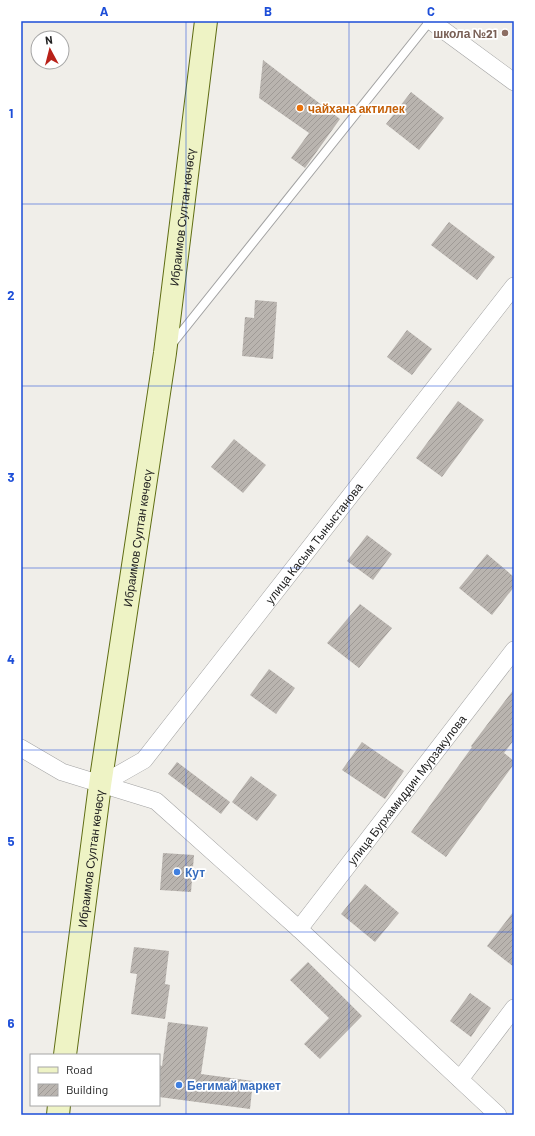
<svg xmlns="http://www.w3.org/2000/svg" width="535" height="1136" font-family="Barlow,sans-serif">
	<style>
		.building { fill: url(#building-hatch) }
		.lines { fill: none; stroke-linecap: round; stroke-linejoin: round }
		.lane-casing { stroke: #a2a2a2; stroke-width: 10 }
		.street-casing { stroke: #a2a2a2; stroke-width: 18 }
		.secondary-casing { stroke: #5f6d13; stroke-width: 24 }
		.lane { stroke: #fff; stroke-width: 8 }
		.street { stroke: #fff; stroke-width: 17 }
		.secondary { stroke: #eef3c5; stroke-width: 22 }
		.grid { fill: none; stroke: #1d4ed8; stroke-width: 1; stroke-opacity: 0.55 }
		.education-dot { fill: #8d6e63; stroke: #fff; stroke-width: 1.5 }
		.food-dot { fill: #e8710a; stroke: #fff; stroke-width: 1.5 }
		.shop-dot { fill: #3f7fe0; stroke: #fff; stroke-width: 1.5 }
		.labels { text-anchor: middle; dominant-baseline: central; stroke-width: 3.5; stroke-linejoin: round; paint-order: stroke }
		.education-label { font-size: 12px; font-weight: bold; fill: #785e54; stroke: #fff; text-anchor: end }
		.food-label { font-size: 12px; font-weight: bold; fill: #c56008; stroke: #fff; text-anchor: start }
		.street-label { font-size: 12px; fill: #212121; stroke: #fff }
		.shop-label { font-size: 12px; font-weight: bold; fill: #366cbe; stroke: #fff; text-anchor: start }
		.neatline { fill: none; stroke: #1d4ed8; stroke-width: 1.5 }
		.grid-label { font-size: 13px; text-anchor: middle; font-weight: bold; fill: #1d4ed8 }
	</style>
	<defs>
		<pattern id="building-hatch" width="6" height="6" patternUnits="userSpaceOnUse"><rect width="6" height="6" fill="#b9b4af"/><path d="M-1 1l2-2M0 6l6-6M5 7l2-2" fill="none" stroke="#9f9a96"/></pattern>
	</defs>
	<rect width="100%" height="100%" fill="#f0eee9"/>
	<g class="building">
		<polygon points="263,60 340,119 305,168 291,158 309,133 259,98"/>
		<polygon points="411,92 444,118 419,150 386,124"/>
		<polygon points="449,222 495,257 477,280 431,245"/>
		<polygon points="255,300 277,302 273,359 242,356 245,317 254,318"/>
		<polygon points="407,330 432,349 412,375 387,357"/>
		<polygon points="458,401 484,420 442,477 416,458"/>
		<polygon points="234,439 266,465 243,493 211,467"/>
		<polygon points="367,535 392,554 373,580 347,561"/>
		<polygon points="487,554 514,577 514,587 492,615 459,588"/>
		<polygon points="360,604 392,628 359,668 327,643"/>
		<polygon points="269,669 295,688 276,714 250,695"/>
		<polygon points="514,689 514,740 504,753 514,761 514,764 446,857 411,832 472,747 471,746"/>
		<polygon points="362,742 404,771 385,799 342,770"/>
		<polygon points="177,762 230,802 221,814 168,774"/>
		<polygon points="251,776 277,795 257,821 232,802"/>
		<polygon points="163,853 194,855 191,892 160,890"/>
		<polygon points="365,884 399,913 375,942 341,914"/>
		<polygon points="514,911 514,967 487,946"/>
		<polygon points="134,947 169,951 165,984 170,985 165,1019 131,1014 137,974 130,973"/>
		<polygon points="308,962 362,1016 320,1059 304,1044 329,1018 290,980"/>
		<polygon points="470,993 491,1008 471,1037 450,1021"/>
		<polygon points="168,1022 208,1027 201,1074 253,1081 250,1109 159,1097 159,1065 162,1066"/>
	</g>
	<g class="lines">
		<defs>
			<polyline id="lane" points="172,344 430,21"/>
			<g id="street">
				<polyline points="431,21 514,82"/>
				<polyline points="21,748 62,772 156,801 299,929 498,1115"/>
				<path id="s1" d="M 100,785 L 144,760 L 514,286"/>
				<path id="s2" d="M 299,929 L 514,650"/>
				<polyline points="460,1079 514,1008"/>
			</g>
			<g id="secondary">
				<path id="s3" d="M 65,1055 L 100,785 L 165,353 L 206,21"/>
				<polyline points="58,1115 59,1105"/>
			</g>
		</defs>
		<use href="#lane" class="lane-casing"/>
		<use href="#street" class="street-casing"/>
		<use href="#secondary" class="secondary-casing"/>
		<use href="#lane" class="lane"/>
		<use href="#street" class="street"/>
		<use href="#secondary" class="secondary"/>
	</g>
	<path class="grid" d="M 186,21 L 186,1115M 349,21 L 349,1115M 21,204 L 514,204M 21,386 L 514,386M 21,568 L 514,568M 21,750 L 514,750M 21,932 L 514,932"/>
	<circle class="education-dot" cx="505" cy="33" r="4"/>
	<circle class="food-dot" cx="300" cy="108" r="4"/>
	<g class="shop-dot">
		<circle cx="177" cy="872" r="4"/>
		<circle cx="179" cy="1085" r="4"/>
	</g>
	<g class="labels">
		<g class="education-label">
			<text x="497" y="33">школа №21</text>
		</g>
		<g class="food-label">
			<text x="308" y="108">чайхана актилек</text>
		</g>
		<g class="street-label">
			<text stroke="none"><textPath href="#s3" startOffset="846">Ибраимов Султан көчөсү</textPath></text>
			<text stroke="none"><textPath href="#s3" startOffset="522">Ибраимов Султан көчөсү</textPath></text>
			<text stroke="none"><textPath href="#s1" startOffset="326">улица Касым Тыныстанова</textPath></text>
			<text stroke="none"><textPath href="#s2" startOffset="176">улица Бурхамиддин Мурзакулова</textPath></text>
			<text stroke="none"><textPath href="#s3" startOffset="198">Ибраимов Султан көчөсү</textPath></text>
		</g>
		<g class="shop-label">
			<text x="185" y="872">Кут</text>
			<text x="187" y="1085">Бегимай маркет</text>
		</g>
	</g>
	<rect width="535" height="1136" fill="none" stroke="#ffffff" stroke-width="44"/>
	<rect x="30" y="1054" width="130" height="52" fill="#ffffff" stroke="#a6a6a6"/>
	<rect x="38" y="1067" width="20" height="6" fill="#eef3c5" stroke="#a6a6a6"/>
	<text x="66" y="1074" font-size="12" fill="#212121">Road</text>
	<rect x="38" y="1084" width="20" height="12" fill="url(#building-hatch)" stroke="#a6a6a6"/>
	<text x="66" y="1094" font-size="12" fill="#212121">Building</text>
	<g transform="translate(50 50) rotate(353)"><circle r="19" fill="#ffffff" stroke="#a6a6a6"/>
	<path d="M0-3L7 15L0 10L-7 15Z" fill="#b92119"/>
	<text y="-6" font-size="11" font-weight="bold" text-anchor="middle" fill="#212121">N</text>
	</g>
	<rect x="22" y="22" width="491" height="1092" class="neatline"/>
	<g class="grid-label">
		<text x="104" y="16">A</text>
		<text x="268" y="16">B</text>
		<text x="431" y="16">C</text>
		<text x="11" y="118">1</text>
		<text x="11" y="300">2</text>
		<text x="11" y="482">3</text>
		<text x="11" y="664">4</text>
		<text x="11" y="846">5</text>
		<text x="11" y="1028">6</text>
	</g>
</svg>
